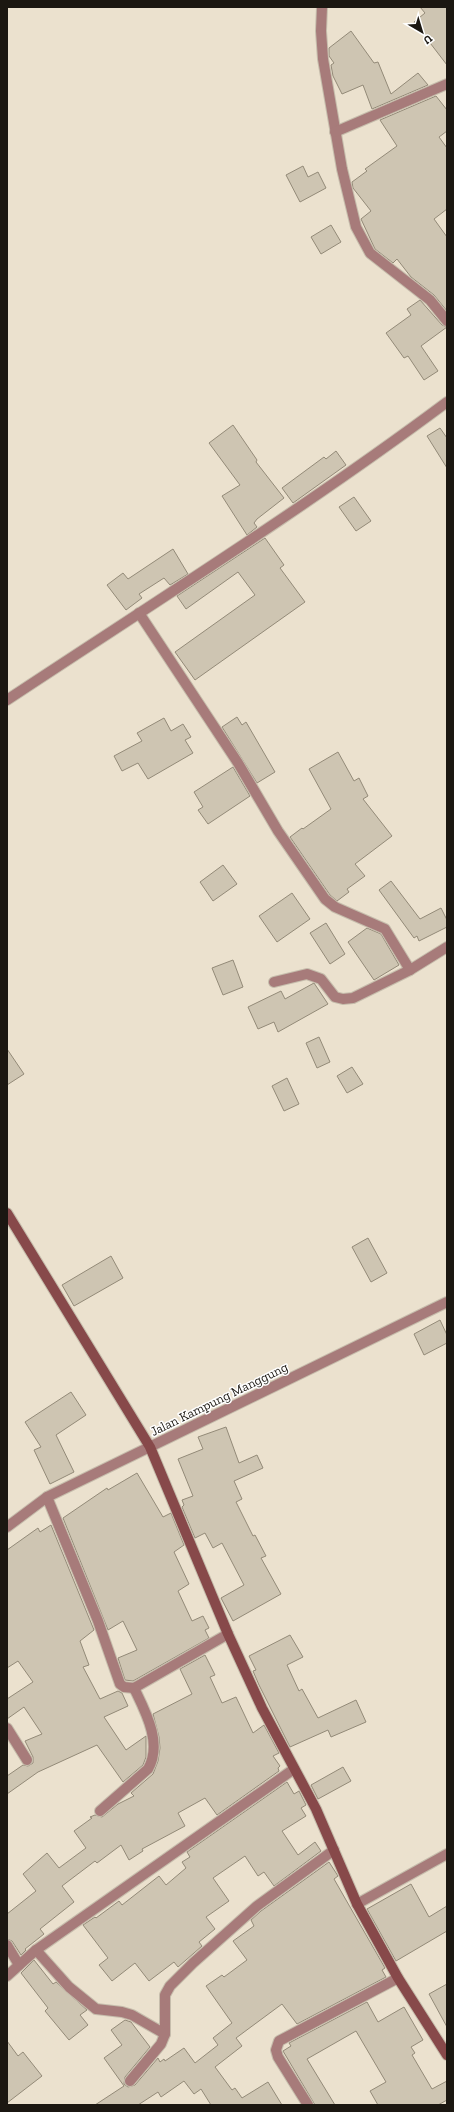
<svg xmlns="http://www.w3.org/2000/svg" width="454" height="2112" font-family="'Zilla Slab',serif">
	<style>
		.building { fill: #cec5b2; stroke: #938a78 }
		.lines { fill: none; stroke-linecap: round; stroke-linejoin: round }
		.street-casing { stroke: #c6bdac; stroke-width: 12 }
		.secondary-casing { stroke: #c6bdac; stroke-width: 12 }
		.street { stroke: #a77b7a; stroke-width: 10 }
		.secondary { stroke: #87494a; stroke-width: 10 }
		.labels { text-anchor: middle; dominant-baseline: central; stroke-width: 3; stroke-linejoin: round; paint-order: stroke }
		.street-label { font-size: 13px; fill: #1b1711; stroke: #fff }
	</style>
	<rect width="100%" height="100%" fill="#ebe1ce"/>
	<g class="building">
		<polygon points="420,7 447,7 447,65 414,22 425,13"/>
		<polygon points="351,31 374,63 378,62 391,94 418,73 428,85 372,109 363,85 342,94 333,76 331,65 334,63 329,56 329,48"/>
		<polygon points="436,96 447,110 447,131 439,137 447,148 447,209 434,219 447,237 447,311 434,295 411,277 397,259 393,263 375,249 361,219 371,211 353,188 352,182 367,171 365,169 397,146 380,120"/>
		<polygon points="303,166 308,177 318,172 326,188 300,202 286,175"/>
		<polygon points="331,225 341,242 321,254 311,237"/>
		<polygon points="420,300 442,325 447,327 421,346 438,371 424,380 408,356 404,358 386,333 411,315 407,309"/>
		<polygon points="233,425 257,460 256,462 284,498 257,519 254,523 257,527 247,535 222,496 240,485 209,443"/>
		<polygon points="440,428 447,438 447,468 427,436"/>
		<polygon points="336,451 346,465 293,503 282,488 324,457 326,459"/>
		<polygon points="354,497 371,521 356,531 339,507"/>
		<polygon points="265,538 284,565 280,568 305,602 195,680 175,652 255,595 238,572 186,609 177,596"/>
		<polygon points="173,549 188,574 170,585 164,578 139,594 142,598 126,610 107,585 123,573 128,579"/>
		<polygon points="237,717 242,725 246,722 275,772 257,783 222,727"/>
		<polygon points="164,718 171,731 183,724 191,737 185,740 193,753 148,779 138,763 122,771 114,756 142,741 137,733"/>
		<polygon points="338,752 354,781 359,778 368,796 363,799 392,836 355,864 365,876 347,889 349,892 337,901 330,895 290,837 302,828 303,829 331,809 309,769"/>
		<polygon points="233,767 250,796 208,824 198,810 203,807 194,792"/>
		<polygon points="223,865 237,884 213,901 200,882"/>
		<polygon points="391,881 420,919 441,908 447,920 447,927 419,941 417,936 414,938 379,890"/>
		<polygon points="292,893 310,919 277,942 259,916"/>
		<polygon points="326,923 345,954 330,964 310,933"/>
		<polygon points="367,928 381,934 399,965 374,980 348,942"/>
		<polygon points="233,960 243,987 223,995 212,968"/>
		<polygon points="314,983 328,1004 278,1032 274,1022 258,1029 248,1007 281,991 285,999"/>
		<polygon points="319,1037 330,1062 317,1068 306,1043"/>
		<polygon points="7,1049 24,1074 7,1085"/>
		<polygon points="352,1067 363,1084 347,1093 337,1076"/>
		<polygon points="287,1078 299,1104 284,1111 272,1086"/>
		<polygon points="368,1238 387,1273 371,1282 352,1247"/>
		<polygon points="111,1256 123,1278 74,1306 62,1285"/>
		<polygon points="440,1320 447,1335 447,1343 424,1355 414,1334"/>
		<polygon points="71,1392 86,1415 56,1435 74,1472 50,1484 34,1450 41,1447 25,1422"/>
		<polygon points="226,1427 239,1463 257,1455 263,1468 234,1481 242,1499 236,1502 253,1536 255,1535 266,1556 261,1558 281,1594 233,1621 221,1598 244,1585 222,1543 213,1548 205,1533 195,1538 182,1507 184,1505 182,1500 193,1496 178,1459 203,1449 198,1437"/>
		<polygon points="137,1473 163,1517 171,1513 184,1545 174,1552 189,1584 178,1591 192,1621 203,1616 209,1628 205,1630 209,1638 133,1681 125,1680 118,1658 137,1650 123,1621 108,1630 63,1518 107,1488 108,1490"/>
		<polygon points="51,1525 94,1630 80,1641 89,1665 83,1667 100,1699 118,1691 122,1693 128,1706 104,1717 126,1750 146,1736 146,1757 143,1765 123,1782 97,1745 38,1772 7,1794 7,1776 23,1765 28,1766 33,1763 33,1757 25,1741 42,1734 24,1707 7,1719 7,1699 33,1682 18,1661 7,1668 7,1550 38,1528 40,1532"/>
		<polygon points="290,1635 303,1657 287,1665 299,1691 302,1689 318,1718 356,1700 366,1722 331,1737 328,1730 290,1747 259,1685 253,1671 256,1670 249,1656"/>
		<polygon points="205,1655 215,1675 210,1677 222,1703 236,1697 253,1733 264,1725 279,1753 273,1756 280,1766 278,1768 279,1771 217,1815 205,1798 178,1813 185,1826 142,1849 143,1851 129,1860 121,1845 97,1863 95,1861 62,1886 74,1902 40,1929 44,1934 25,1949 26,1950 21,1955 12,1941 7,1939 7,1914 36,1891 23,1874 47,1853 59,1868 86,1848 74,1831 92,1818 90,1817 95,1815 102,1817 118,1804 134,1796 131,1793 153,1774 158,1761 160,1748 159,1737 153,1714 192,1694 180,1669"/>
		<polygon points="343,1767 351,1781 318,1799 311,1785"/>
		<polygon points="287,1782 294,1794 299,1791 306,1805 301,1808 306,1816 282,1831 298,1855 315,1842 321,1851 274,1886 264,1872 258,1876 245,1856 213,1878 229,1901 206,1917 215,1929 199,1942 202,1946 178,1967 174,1962 149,1981 135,1963 112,1981 99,1965 108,1958 83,1925 95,1917 96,1918 119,1901 122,1905 159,1876 166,1885 186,1868 182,1862 190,1857 187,1852"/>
		<polygon points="329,1862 338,1876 334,1879 385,1968 382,1970 386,1977 297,2024 282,2004 236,2038 242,2046 215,2067 232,2090 235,2088 242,2098 268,2082 282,2105 211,2105 201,2089 194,2094 184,2081 161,2097 158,2092 138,2105 95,2105 124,2086 104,2058 122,2045 111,2030 125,2020 131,2022 150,2047 125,2077 124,2084 128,2087 135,2085 158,2058 160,2062 164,2059 165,2061 184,2048 195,2063 218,2045 213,2038 232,2023 206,1986 222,1975 224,1977 247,1960 233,1941 254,1926 251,1920 261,1911"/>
		<polygon points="411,1884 429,1917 447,1906 447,1931 396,1961 367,1909"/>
		<polygon points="34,1960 53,1984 56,1982 87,2010 80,2015 88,2025 69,2040 45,2011 48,2008 21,1973"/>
		<polygon points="447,1984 447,2027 429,1994"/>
		<polygon points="367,2002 378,2022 404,2007 423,2040 411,2047 415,2053 412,2055 432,2089 447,2081 447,2100 438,2105 378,2105 370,2091 386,2082 356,2031 307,2059 335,2105 315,2105 283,2051 291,2046 289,2043"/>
		<polygon points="7,2041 18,2056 23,2052 42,2076 7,2103"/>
	</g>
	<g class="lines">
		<defs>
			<g id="street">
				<polyline points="322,7 321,31 323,59 342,169 356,227 370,253 430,300 447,321"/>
				<polyline points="335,132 447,84"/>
				<polyline points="139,613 238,763 278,831 325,899 335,907 385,929 410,970"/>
				<path d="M 7,700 C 155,602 305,508 447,402"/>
				<polyline points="274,982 307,974 321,979 335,997 343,999 353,998 410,970 447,947"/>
				<polyline points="47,1497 98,1621 120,1684 124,1687 134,1688 228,1634"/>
				<polyline points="7,1527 47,1497 447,1302"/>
				<polyline points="7,1728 27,1760"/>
				<path d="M 100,1811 L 148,1769 C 163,1743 145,1711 134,1688"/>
				<polyline points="357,1904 447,1854"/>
				<polyline points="7,1945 19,1965"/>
				<polyline points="36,1950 69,1987 96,2009 122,2012 132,2015 165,2034"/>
				<polyline points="7,1976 36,1950 294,1769"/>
				<polyline points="130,2081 161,2044 165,2034 165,1995 170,1986 193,1963 257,1906 334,1850"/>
				<polyline points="308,2105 278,2057 276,2050 279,2041 398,1978"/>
			</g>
			<polyline id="secondary" points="7,1213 150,1447 228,1634 262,1708 316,1809 357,1904 398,1978 447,2055"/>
		</defs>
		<use href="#street" class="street-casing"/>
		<use href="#secondary" class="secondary-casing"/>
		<use href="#street" class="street"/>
		<use href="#secondary" class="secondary"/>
	</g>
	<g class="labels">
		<g class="street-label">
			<text transform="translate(219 1399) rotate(-26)">Jalan Kampung Manggung</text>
		</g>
	</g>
	<rect width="454" height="2112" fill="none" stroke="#1b1711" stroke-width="16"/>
	<g transform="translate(422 32) rotate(142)" stroke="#ffffff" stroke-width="3" paint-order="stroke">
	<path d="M0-3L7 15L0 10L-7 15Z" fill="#1b1711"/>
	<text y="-6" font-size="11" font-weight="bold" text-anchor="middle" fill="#1b1711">U</text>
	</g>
</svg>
